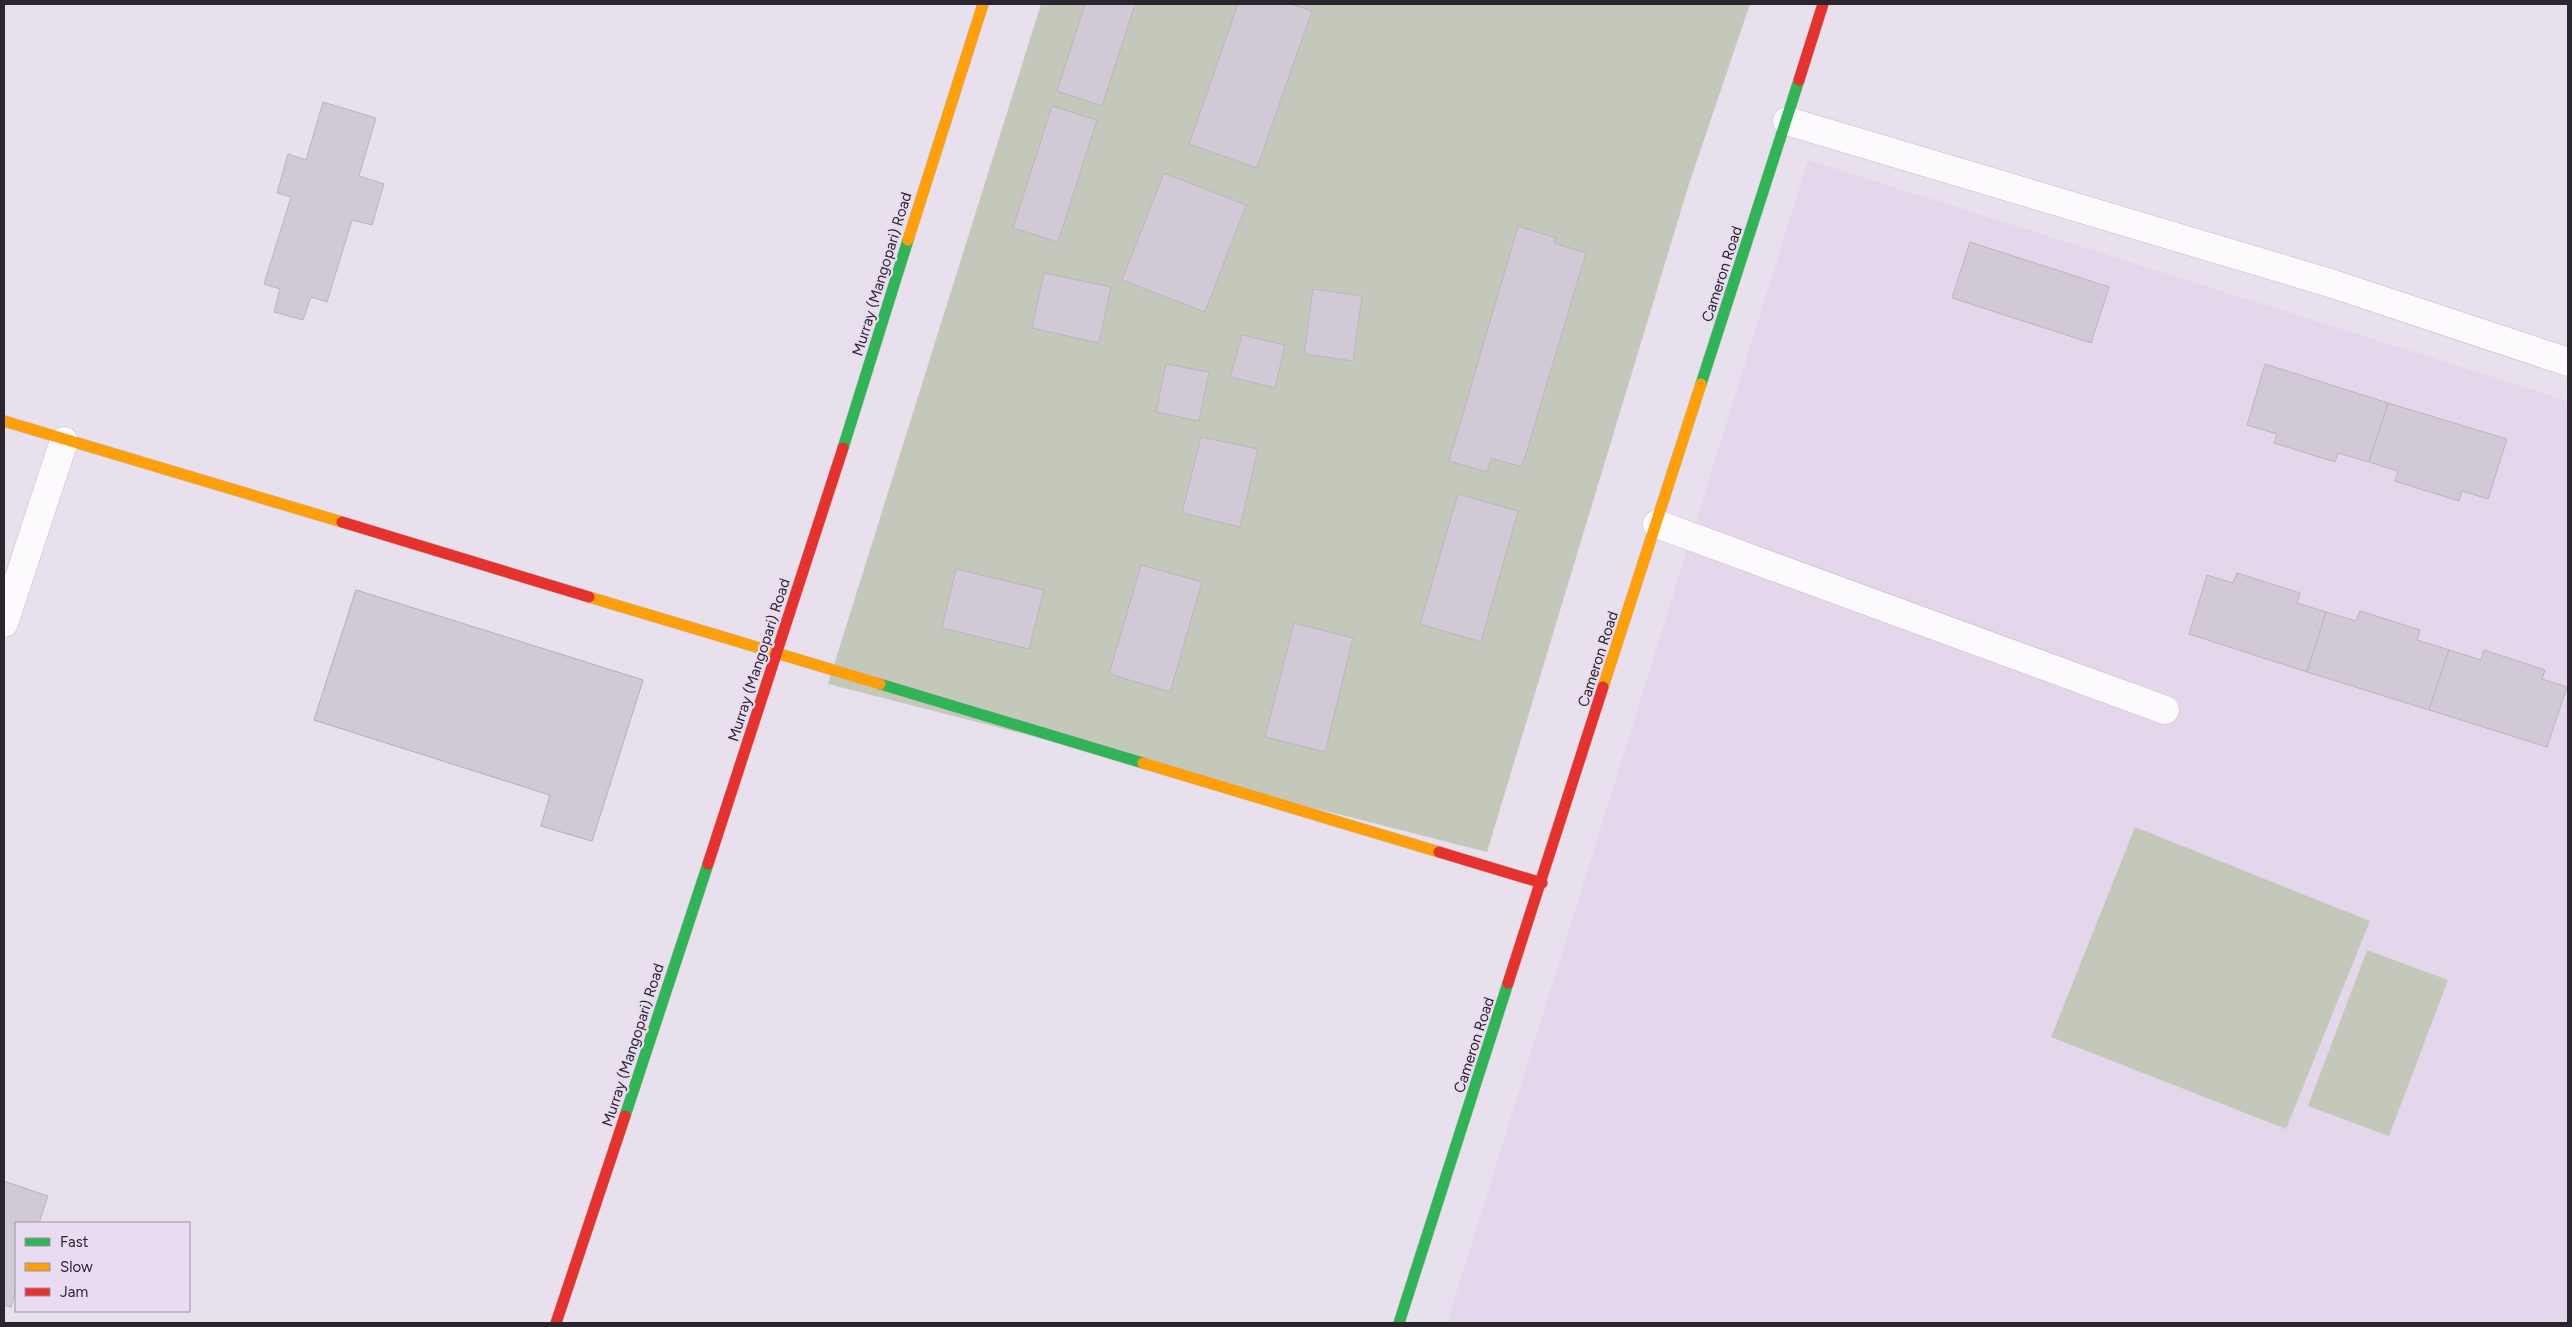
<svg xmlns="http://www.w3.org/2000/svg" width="2572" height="1327" font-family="Figtree,sans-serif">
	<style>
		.built { fill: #e4d7ec }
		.green { fill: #c4c8bb }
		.building { fill: #d2c9d7; stroke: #bab4bd; fill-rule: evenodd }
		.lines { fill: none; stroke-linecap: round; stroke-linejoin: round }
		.street-casing { stroke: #c4bec8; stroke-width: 29 }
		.fast-casing { stroke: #c4bec8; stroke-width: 12 }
		.slow-casing { stroke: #c4bec8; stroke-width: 12 }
		.jam-casing { stroke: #c4bec8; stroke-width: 12 }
		.street { stroke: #fcfafc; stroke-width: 28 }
		.fast { stroke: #30b455; stroke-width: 11 }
		.slow { stroke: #ff9f0a; stroke-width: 11 }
		.jam { stroke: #e5322d; stroke-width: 11 }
		.labels { text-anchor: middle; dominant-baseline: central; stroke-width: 4.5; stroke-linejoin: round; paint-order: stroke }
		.street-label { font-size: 15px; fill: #2b252d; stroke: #e9dbf1 }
	</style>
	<rect width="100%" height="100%" fill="#e8e0ec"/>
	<polygon class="built" points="1808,160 2568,401 2568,1323 1447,1323"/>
	<g class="green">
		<polygon points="1041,4 1750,4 1689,184 1487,852 828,684"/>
		<polygon points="2135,827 2370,921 2286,1129 2051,1037"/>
		<polygon points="2367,950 2448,980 2389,1136 2308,1106"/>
	</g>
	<g class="building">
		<polygon points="1085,4 1135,4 1102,106 1057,91"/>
		<polygon points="1238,4 1291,4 1312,11 1257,168 1189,144"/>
		<polygon points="323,102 376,118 359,176 384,184 372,225 352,220 327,302 311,297 303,320 274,312 280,289 264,284 291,197 277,193 288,154 306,160"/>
		<polygon points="1052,106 1097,120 1058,242 1013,228"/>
		<polygon points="1164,173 1246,205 1205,312 1122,280"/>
		<polygon points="1518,226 1556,238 1554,243 1586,253 1522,467 1491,458 1487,472 1449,461"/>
		<polygon points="1970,242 2109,287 2091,343 1952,298"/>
		<polygon points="1044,273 1111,287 1099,343 1032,328"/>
		<polygon points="1313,289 1362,296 1353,361 1304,354"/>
		<polygon points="1242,335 1285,345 1275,388 1230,377"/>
		<polygon points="1166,364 1209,372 1199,421 1156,412"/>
		<polygon points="2265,364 2388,403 2369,462 2338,453 2335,462 2274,443 2277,434 2247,425"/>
		<polygon points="2388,403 2507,439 2488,499 2462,491 2459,501 2395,481 2398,471 2369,462"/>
		<polygon points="1201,437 1258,449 1240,527 1182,513"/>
		<polygon points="1458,494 1518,511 1481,642 1420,624"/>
		<polygon points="1141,565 1202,582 1170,692 1109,674"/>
		<polygon points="956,569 1044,590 1029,649 942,628"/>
		<polygon points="2237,573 2300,593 2297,603 2326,612 2307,672 2189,634 2207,575 2233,583"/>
		<path d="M 356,590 L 643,680 L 592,841 L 541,826 L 550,795 L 314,720 ZM 421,674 L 504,699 L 495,731 L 412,705 Z"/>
		<polygon points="356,590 643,680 592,841 541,826 550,795 314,720"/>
		<polygon points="2360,611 2420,630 2417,640 2449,650 2429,710 2307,672 2326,612 2356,621"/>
		<polygon points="1294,623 1353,638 1325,752 1265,737"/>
		<polygon points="2449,650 2481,660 2484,650 2545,670 2542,679 2567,687 2547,747 2429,710"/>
		<polygon points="4,1181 48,1196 39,1223 16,1223 16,1290 11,1307 4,1305"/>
	</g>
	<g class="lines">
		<defs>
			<g id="street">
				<polyline points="1787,121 2330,283 2568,362"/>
				<polyline points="1657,524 2165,710"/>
				<polyline points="4,623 64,441"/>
			</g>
			<g id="fast">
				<polyline points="1701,384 1799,80"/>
				<polyline points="843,448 908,240"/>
				<polyline points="880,684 1143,763"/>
				<polyline points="625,1116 708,864"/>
				<polyline points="1399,1323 1508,983"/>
			</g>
			<g id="slow">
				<polyline points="908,240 983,4"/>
				<polyline points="4,421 342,522"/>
				<polyline points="589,597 880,684"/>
				<polyline points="1603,687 1701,384"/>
				<polyline points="1143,763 1439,852"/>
			</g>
			<g id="jam">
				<polyline points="1799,80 1823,4"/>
				<polyline points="342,522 589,597"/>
				<polyline points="1439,852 1542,883"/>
				<polyline points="708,864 843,448"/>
				<polyline points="1508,983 1603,687"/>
				<polyline points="556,1323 625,1116"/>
			</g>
		</defs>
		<use href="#street" class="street-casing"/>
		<use href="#fast" class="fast-casing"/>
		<use href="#slow" class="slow-casing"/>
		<use href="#jam" class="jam-casing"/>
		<use href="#street" class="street"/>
		<use href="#fast" class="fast"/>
		<use href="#slow" class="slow"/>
		<use href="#jam" class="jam"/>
	</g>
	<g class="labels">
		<g class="street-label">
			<text transform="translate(882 274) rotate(-73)">Murray (Mangopari) Road</text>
			<text transform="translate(1722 274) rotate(-72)">Cameron Road</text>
			<text transform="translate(1598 659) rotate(-72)">Cameron Road</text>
			<text transform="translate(759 660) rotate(-72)">Murray (Mangopari) Road</text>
			<text transform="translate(633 1045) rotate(-72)">Murray (Mangopari) Road</text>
			<text transform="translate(1474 1045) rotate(-72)">Cameron Road</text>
		</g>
	</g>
	<rect width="2572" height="1327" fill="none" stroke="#2b252d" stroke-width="10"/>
	<rect x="15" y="1222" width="175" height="90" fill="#e9dbf1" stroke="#9d92a3"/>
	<rect x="25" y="1238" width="25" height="8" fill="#30b455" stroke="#9d92a3"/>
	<text x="60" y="1247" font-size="15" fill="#2b252d">Fast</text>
	<rect x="25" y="1263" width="25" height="8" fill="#ff9f0a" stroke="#9d92a3"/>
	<text x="60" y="1272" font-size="15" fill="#2b252d">Slow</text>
	<rect x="25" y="1288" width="25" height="8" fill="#e5322d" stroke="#9d92a3"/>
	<text x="60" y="1297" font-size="15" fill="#2b252d">Jam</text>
</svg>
